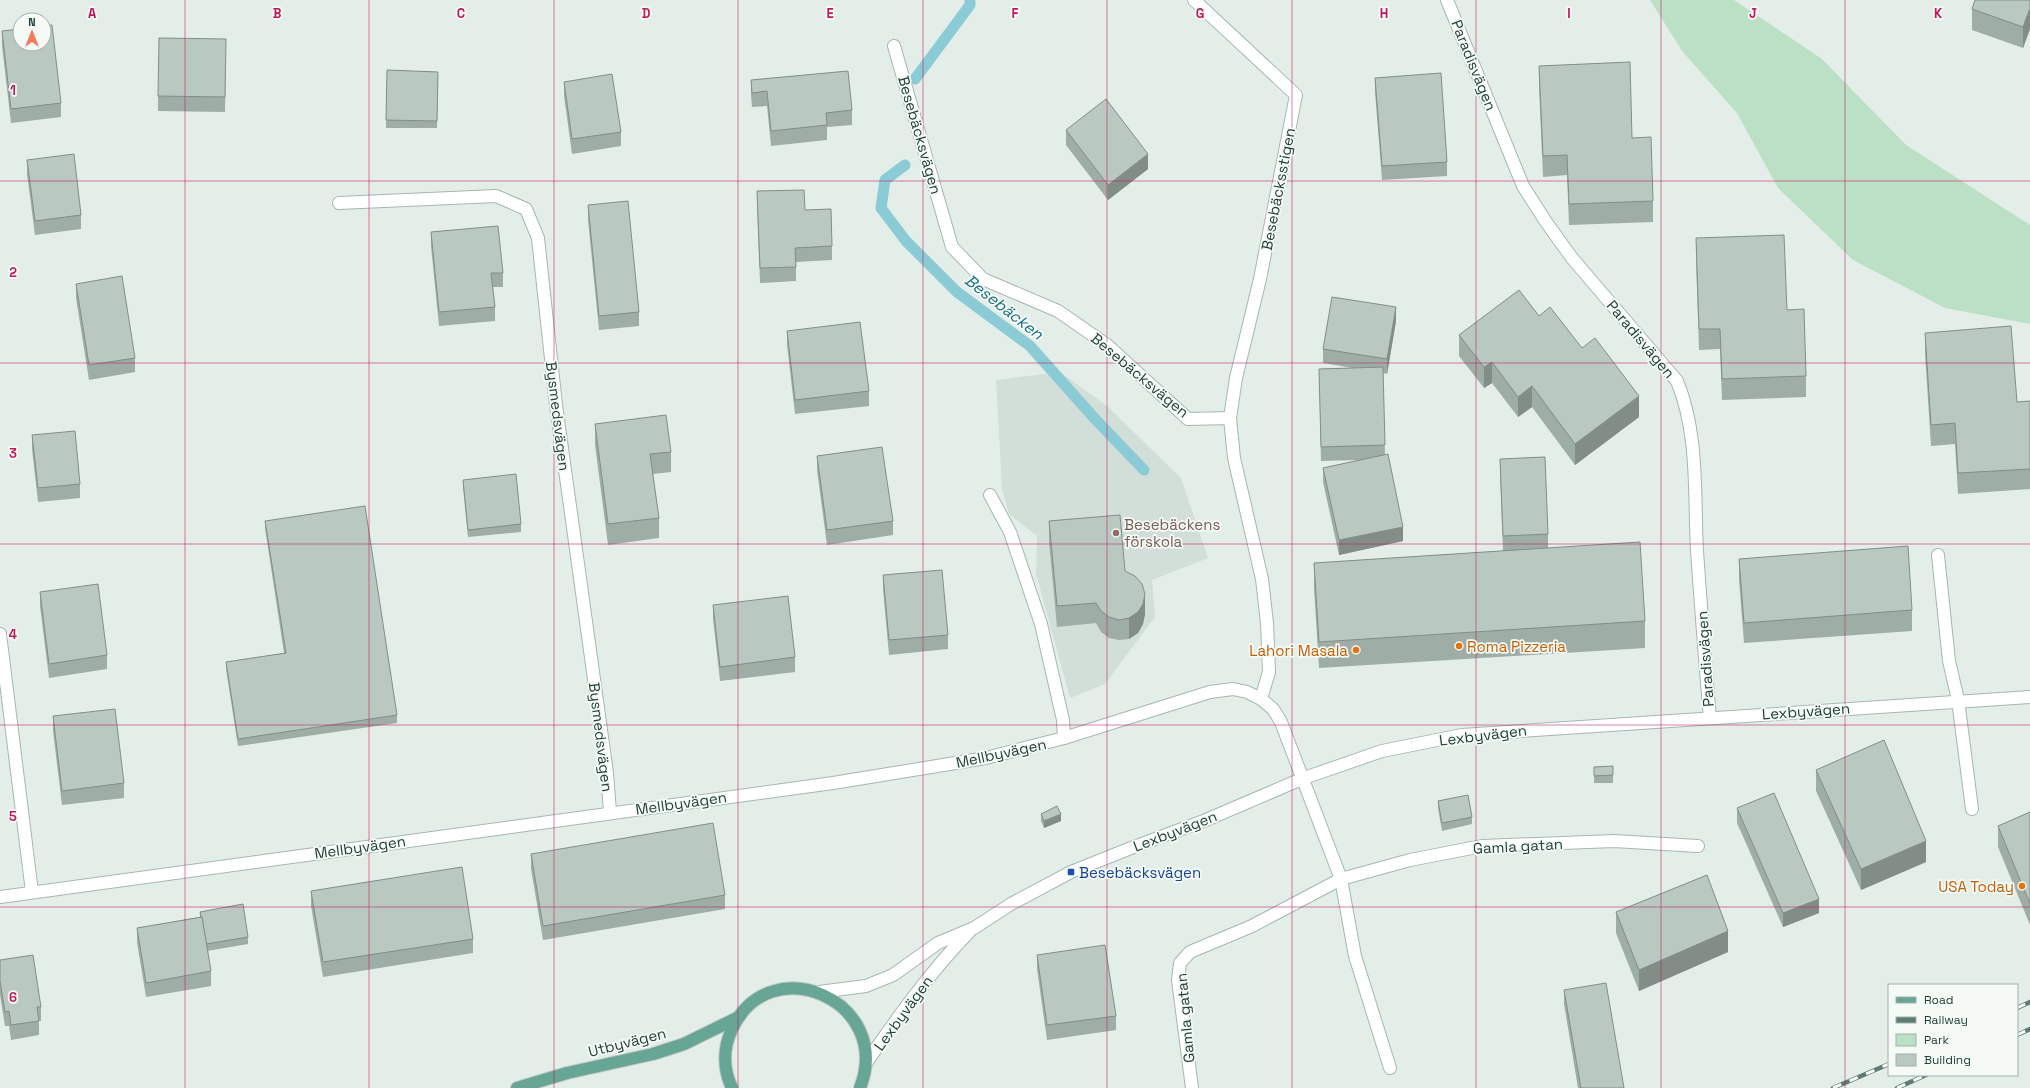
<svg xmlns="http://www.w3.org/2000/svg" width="2030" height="1088" font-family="'Space Grotesk',sans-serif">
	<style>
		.built { fill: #d2ded8 }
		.green { fill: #bce0c5 }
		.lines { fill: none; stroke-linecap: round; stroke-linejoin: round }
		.stream { stroke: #8acbd5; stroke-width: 11 }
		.minor-casing { stroke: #a6b7b0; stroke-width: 14 }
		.major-casing { stroke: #c1cac7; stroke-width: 14 }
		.minor { stroke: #fff; stroke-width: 12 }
		.major { stroke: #67a594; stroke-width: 12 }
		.rail-casing { stroke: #5d7c73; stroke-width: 4.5 }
		.rail { stroke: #f5faf7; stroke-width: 3; stroke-dasharray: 9; stroke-linecap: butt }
		.wall { fill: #9fada7 }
		.shaded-wall { fill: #828d88 }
		.building { fill: #b9c9c2; stroke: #828d88 }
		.grid { fill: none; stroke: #c2185b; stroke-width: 1; stroke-opacity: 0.55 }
		.education-dot { fill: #8d6e63; stroke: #f5faf7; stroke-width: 1.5 }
		.food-dot { fill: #e8710a; stroke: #f5faf7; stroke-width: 1.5 }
		.transit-dot { fill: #1a4fb4; stroke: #f5faf7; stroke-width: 1.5 }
		.labels { text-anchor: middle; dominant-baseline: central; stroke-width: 3.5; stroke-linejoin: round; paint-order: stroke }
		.street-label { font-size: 15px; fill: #224138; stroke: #f5faf7 }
		.education-label { font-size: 15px; fill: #785e54; stroke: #f5faf7; text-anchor: start }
		.food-label { font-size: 15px; fill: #c56008; stroke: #f5faf7; text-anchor: end }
		.transit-label { font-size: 15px; fill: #164399; stroke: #f5faf7; text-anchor: start }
		.water-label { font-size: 16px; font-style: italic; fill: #197180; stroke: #f5faf7 }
		.grid-label { font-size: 13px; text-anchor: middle; font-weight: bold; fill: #c2185b; stroke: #f5faf7; stroke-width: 3.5; stroke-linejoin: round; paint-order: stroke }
	</style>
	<rect width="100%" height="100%" fill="#e4eee9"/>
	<polygon class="built" points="1060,372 1107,406 1181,478 1208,558 1152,580 1155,617 1105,684 1070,698 1036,574 1037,536 1009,514 1002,489 996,380"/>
	<polygon class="green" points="1650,0 1734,0 1822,59 1906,145 2030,225 2030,324 1945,308 1853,260 1778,188 1737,113 1682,51"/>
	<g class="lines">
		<g class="stream">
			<polyline points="915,79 970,5 970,0"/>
			<polyline points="905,165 885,180 881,208 906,241 957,292 1030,346 1096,420 1144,470"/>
		</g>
		<defs>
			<g id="minor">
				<polyline points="1194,0 1296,95 1260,279 1236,378 1230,418"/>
				<path d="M 1447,0 L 1523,186 L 1546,222 L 1572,258 L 1677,381 C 1699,434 1694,495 1697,551 C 1701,607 1705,662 1710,718"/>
				<polyline points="894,46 952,247 983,279 1058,311 1107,345 1188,419 1230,418 1234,458 1262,579 1267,623 1269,672 1261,699"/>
				<polyline points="339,203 496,196 526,209 538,238 556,405 607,773 610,812"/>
				<polyline points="990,495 1010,532 1041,624 1063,720 1064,738"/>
				<polyline points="1938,555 1949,661 1958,700 1972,809"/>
				<polyline points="0,634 32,892"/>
				<polyline points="0,897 833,783 986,758 1064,738 1210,692 1233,689 1247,692 1261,699 1273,709 1281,722 1341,879 1355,956 1390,1068"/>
				<polyline points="819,992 866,986 893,975 938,943 974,928 1011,904 1071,872 1131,848 1206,820 1304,778 1382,751 1462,735 2030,697"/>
				<path d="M 866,1063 C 898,1017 930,972 969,932"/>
				<polyline points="1192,1088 1178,980 1180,963 1190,952 1252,926 1341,879 1410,860 1482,846 1614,841 1698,846"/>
			</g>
			<g id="major">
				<polyline points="517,1088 567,1073 653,1054 684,1044 739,1017"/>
				<path d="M 732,1088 C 723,1069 723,1048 732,1029 C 770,947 894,1001 860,1088"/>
			</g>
		</defs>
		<use href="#minor" class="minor-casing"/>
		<use href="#major" class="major-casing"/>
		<use href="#minor" class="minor"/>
		<use href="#major" class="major"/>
		<defs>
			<g id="rail">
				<polyline points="2017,1008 2030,1002"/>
				<polyline points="2017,1035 2030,1029"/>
				<polyline points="1833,1088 1889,1064"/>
				<polyline points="1897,1088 1926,1075"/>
			</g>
		</defs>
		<use href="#rail" class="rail-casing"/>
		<use href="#rail" class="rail"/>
	</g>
	<g class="wall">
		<polygon points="2030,0 2030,29 2023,48 1972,30 1972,9"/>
		<polygon points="2,31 61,103 61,117 11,123 2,46"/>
		<polygon points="226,54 225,112 158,111 158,96"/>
		<polygon points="1539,66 1653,201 1653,222 1569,225 1567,175 1543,177 1539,86"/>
		<polygon points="387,70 438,72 437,128 386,128"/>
		<polygon points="1375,78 1447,162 1447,176 1382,180 1375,92"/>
		<polygon points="751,80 852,110 852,125 827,127 827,140 771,146 767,106 752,107 751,95"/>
		<polygon points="564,82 621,132 621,146 572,154 564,96"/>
		<polygon points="1066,130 1148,169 1108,200 1066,145"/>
		<polygon points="27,160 81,215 81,229 35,235 27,174"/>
		<polygon points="757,191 805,210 832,246 832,260 796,262 796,281 760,283 757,206"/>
		<polygon points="588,205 639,312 639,326 599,330 588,220"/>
		<polygon points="431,232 503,273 503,287 493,287 495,307 495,321 439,326 431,246"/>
		<polygon points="1696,238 1787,310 1806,376 1806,397 1722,400 1720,349 1699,350 1696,258"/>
		<polygon points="76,284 135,358 135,372 89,380 76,298"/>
		<polygon points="1539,316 1582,348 1639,417 1575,465 1532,407 1518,417 1492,383 1484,388 1459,356 1459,335"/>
		<polygon points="1396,321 1387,374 1383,373 1385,455 1403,541 1339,555 1323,482 1323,468 1359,460 1321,461 1319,369 1353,368 1323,363 1323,349"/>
		<polygon points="787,331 869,391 869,406 795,414 787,345"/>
		<polygon points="1925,333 2017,402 2030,401 2030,489 1958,494 1955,444 1931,446 1925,354"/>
		<polygon points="595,424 671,452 671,472 653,474 659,518 659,538 608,545 595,445"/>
		<polygon points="32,435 80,484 80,498 38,502 32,449"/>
		<polygon points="817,456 893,521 893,535 827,545 817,470"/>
		<polygon points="1500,459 1548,534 1548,548 1645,621 1645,648 1319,668 1314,589 1314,563 1503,551 1500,473"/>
		<polygon points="463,480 521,524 521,532 468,537 463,487"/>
		<polygon points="265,521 397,715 397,723 238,746 226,669 226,662 284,653 265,528"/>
		<polygon points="1049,521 1125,571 1145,614 1143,624 1138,633 1129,639 1119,640 1109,638 1101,632 1096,623 1057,627 1049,542"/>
		<polygon points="1739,559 1912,610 1912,631 1744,643 1739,580"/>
		<polygon points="883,575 948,635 948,649 889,655 883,589"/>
		<polygon points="40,592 107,655 107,669 49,678 40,606"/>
		<polygon points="713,605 795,657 795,672 720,681 713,619"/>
		<polygon points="53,716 124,783 124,798 62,805 53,731"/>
		<polygon points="1613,766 1613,783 1594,783 1594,767"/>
		<polygon points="1816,770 1926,862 1861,890 1816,791"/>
		<polygon points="1438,801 1472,817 1472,824 1442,831 1438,808"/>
		<polygon points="1737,808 1819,913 1783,927 1737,823"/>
		<polygon points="2030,812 2030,925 1998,847 1998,826"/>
		<polygon points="1041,814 1061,821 1044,828 1041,821"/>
		<polygon points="531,854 725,895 725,909 543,940 531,869"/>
		<polygon points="311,891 473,939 473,953 323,977 311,906"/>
		<polygon points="200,912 248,937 248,944 207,951 211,971 211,986 146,997 137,942 137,928 200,917"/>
		<polygon points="1616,912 1728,952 1639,991 1616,933"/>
		<polygon points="1037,955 1116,1016 1116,1030 1047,1040 1037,969"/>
		<polygon points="0,960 41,1007 41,1021 39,1021 39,1035 11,1040 9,1026 5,1026 0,995"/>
		<polygon points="1564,990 1624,1088 1578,1088 1564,1004"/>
	</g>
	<g class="shaded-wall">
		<polygon points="2030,8 2030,29 2023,48 2023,27"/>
		<polygon points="1148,154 1148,169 1108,200 1108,185"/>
		<polygon points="1396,307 1396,321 1387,374 1387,359"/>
		<polygon points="1492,362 1492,383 1484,388 1484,367"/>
		<polygon points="1532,386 1532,407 1518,417 1518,397"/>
		<polygon points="1639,396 1639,417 1575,465 1575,444"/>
		<polygon points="1403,527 1403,541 1339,555 1339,540"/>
		<polygon points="1145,594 1145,614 1143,624 1138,633 1129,639 1129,618"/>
		<polygon points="1061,814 1061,821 1044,828 1044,821"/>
		<polygon points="1926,841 1926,862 1861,890 1861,869"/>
		<polygon points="1819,899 1819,913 1783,927 1783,913"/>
		<polygon points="1728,931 1728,952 1639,991 1639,970"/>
	</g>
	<g class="building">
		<polygon points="1975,0 2030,0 2030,8 2023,27 1972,9"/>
		<polygon points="52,25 61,103 11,109 2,31 20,29 20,44 44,44 44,26"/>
		<polygon points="159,38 226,39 225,97 158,96"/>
		<polygon points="1630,62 1632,138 1651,137 1653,201 1569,204 1567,155 1543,156 1539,66"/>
		<polygon points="387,70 438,72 437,121 386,120"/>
		<polygon points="848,71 852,110 826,113 827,125 771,131 767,91 752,93 751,80"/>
		<polygon points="1441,73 1447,162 1382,166 1375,78"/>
		<polygon points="612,74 621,132 572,139 564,82"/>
		<polygon points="1106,99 1148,154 1108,185 1066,130"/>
		<polygon points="74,154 81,215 35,221 27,160"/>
		<polygon points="804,190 805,210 831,209 832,246 795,248 796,267 760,268 757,191"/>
		<polygon points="628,201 639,312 599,316 588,205"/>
		<polygon points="498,226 503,273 491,273 495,307 439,312 431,232"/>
		<polygon points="1784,235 1787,310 1804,309 1806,376 1722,379 1720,329 1699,329 1696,238"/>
		<polygon points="122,276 135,358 89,365 76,284"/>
		<polygon points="1519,290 1539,316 1550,307 1582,348 1595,338 1639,396 1575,444 1532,386 1518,397 1492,362 1484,367 1459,335"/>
		<polygon points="1332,297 1396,307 1387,359 1323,349"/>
		<polygon points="860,322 869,391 795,400 787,331"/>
		<polygon points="2011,326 2017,402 2030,401 2030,469 1958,473 1955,423 1931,425 1925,333"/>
		<polygon points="1383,367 1385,445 1321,447 1319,369"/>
		<polygon points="666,415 671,452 650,454 659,518 608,524 595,424"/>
		<polygon points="75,431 80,484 38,488 32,435"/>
		<polygon points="882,447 893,521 827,530 817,456"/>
		<polygon points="1388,454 1403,527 1339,540 1323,468"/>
		<polygon points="1545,457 1548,534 1503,536 1500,459"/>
		<polygon points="516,474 521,524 468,530 463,480"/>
		<polygon points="365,506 397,715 238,739 226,662 286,653 265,521"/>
		<polygon points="1120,515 1125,571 1135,576 1142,584 1145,594 1143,604 1138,612 1129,618 1119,620 1109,617 1101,611 1096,603 1057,606 1049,521"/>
		<polygon points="1640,542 1645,621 1319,642 1314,563"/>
		<polygon points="1908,546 1912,610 1744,623 1739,559"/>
		<polygon points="942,570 948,635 889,640 883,575"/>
		<polygon points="98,584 107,655 49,664 40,592"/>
		<polygon points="788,596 795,657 720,667 713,605"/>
		<polygon points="115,709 124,783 62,791 53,716"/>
		<polygon points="1884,740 1926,841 1861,869 1816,770"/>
		<polygon points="1613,766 1613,775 1594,776 1594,767"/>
		<polygon points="1774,793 1819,899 1783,913 1737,808"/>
		<polygon points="1468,795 1472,817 1442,823 1438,801"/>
		<polygon points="1057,806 1061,814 1044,821 1041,814"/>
		<polygon points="2030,812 2030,904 1998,826"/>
		<polygon points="713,823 725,895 543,926 531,854"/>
		<polygon points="462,867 473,939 323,962 311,891"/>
		<polygon points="1707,875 1728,931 1639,970 1616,912"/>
		<polygon points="243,904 248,937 206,944 202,917 201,917 200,912"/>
		<polygon points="202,917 211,971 146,983 137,928"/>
		<polygon points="1105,945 1116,1016 1047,1025 1037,955"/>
		<polygon points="33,955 41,1007 37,1007 39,1021 11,1025 9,1011 5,1012 0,981 0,960"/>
		<polygon points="1606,983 1624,1088 1581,1088 1564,990"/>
	</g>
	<path class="grid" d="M 185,0 L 185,1088M 369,0 L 369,1088M 554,0 L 554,1088M 738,0 L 738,1088M 923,0 L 923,1088M 1107,0 L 1107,1088M 1292,0 L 1292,1088M 1476,0 L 1476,1088M 1661,0 L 1661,1088M 1845,0 L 1845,1088M 0,181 L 2030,181M 0,363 L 2030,363M 0,544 L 2030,544M 0,725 L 2030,725M 0,907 L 2030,907"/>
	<circle class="education-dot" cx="1116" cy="533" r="4"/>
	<g class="food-dot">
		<circle cx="1459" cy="646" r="4"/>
		<circle cx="1356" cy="650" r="4"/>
		<circle cx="2022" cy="886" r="4"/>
	</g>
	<rect class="transit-dot" x="1067" y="868" width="8" height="8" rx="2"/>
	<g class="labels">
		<g class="street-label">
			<text transform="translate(1474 65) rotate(68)">Paradisvägen</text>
			<text transform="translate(920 135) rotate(74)">Besebäcksvägen</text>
			<text transform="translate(1278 189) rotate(-79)">Besebäcksstigen</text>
			<text transform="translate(1641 339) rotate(50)">Paradisvägen</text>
			<text transform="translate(1140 375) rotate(40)">Besebäcksvägen</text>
			<text transform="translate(558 416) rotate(83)">Bysmedsvägen</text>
			<text transform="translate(1705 659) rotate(-94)">Paradisvägen</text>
			<text transform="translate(1806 711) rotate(-4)">Lexbyvägen</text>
			<text transform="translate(1483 735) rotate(-7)">Lexbyvägen</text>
			<text transform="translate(601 737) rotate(83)">Bysmedsvägen</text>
			<text transform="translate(1001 753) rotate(-12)">Mellbyvägen</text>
			<text transform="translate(681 803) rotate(-8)">Mellbyvägen</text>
			<text transform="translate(1175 831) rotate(-21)">Lexbyvägen</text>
			<text transform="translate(1518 846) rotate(-3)">Gamla gatan</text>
			<text transform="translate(360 847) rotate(-8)">Mellbyvägen</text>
			<text transform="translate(903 1013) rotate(-54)">Lexbyvägen</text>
			<text transform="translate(1185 1018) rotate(-95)">Gamla gatan</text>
			<text transform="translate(627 1042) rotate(-14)">Utbyvägen</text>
		</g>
		<g class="education-label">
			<text x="1124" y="524">Besebäckens<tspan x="1124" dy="17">förskola</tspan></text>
		</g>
		<g class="food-label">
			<text x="1467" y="646" text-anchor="start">Roma Pizzeria</text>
			<text x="1348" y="650">Lahori Masala</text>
			<text x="2014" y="886">USA Today</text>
		</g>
		<g class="transit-label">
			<text x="1079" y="872">Besebäcksvägen</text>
		</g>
		<g class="water-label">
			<text transform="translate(1004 307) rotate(38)">Besebäcken</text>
		</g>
	</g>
	<g class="grid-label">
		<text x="92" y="18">A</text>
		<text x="277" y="18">B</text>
		<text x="461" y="18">C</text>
		<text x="646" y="18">D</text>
		<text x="830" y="18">E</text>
		<text x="1015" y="18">F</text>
		<text x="1200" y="18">G</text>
		<text x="1384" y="18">H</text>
		<text x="1569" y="18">I</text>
		<text x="1753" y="18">J</text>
		<text x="1938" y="18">K</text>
		<text x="13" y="95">1</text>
		<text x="13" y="277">2</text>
		<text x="13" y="458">3</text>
		<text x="13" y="639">4</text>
		<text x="13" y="821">5</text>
		<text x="13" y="1002">6</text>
	</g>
	<rect x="1888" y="984" width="130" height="92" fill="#f5faf7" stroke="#a1b0ab"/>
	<rect x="1896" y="997" width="20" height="6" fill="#67a594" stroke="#a1b0ab"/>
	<text x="1924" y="1004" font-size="12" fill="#224138">Road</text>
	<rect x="1896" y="1017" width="20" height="6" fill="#5d7c73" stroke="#a1b0ab"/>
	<text x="1924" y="1024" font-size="12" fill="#224138">Railway</text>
	<rect x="1896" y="1034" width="20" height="12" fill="#bce0c5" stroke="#a1b0ab"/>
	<text x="1924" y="1044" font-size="12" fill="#224138">Park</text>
	<rect x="1896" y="1054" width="20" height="12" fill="#b9c9c2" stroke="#a1b0ab"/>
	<text x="1924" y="1064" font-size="12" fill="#224138">Building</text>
	<g transform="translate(32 32)"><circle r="19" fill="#f5faf7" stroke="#a1b0ab"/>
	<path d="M0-3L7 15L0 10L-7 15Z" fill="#f77c58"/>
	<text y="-6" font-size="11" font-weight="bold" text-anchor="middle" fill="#224138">N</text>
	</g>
</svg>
